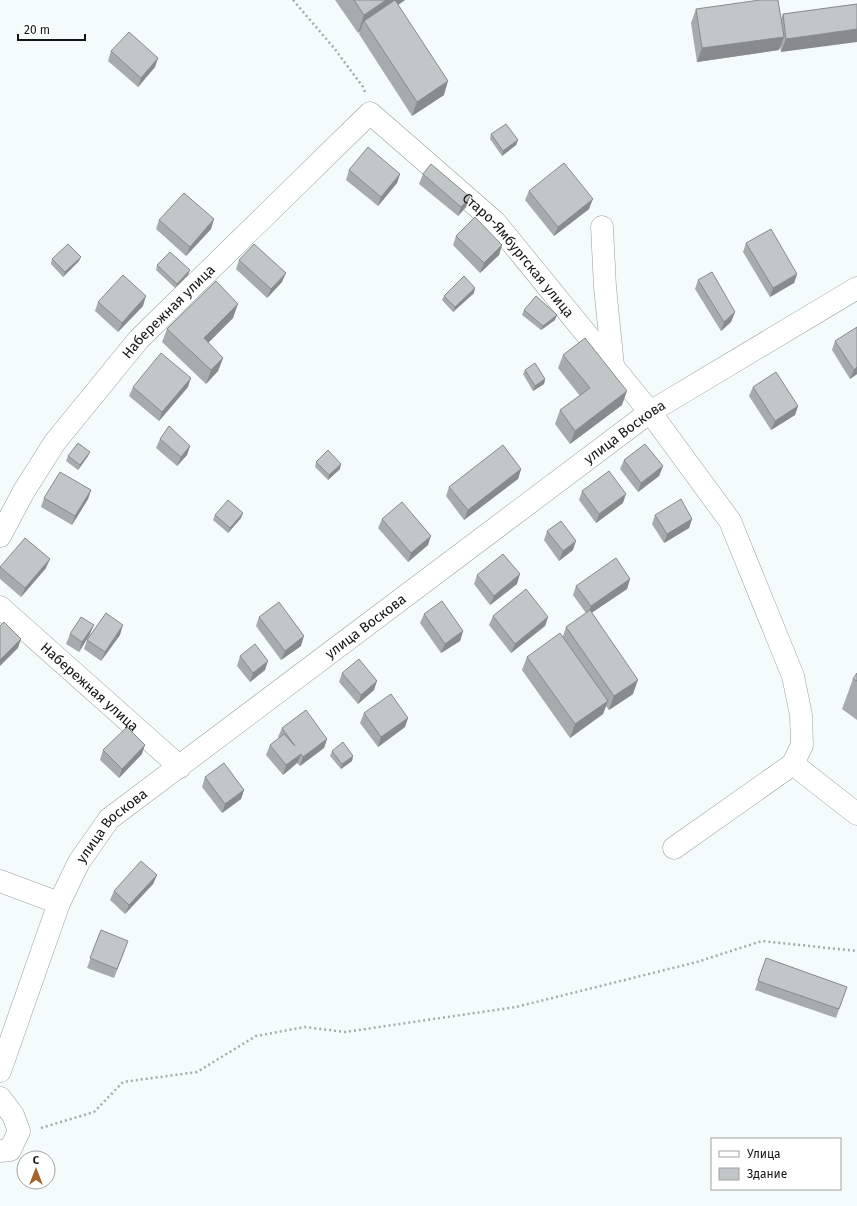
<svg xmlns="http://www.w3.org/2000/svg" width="857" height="1206" font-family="'Fira Sans',sans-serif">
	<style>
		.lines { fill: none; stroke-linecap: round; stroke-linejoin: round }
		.minor-casing { stroke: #989e9e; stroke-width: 23 }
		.path { stroke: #a5aaaa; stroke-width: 2.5; stroke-dasharray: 2 3; stroke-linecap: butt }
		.minor { stroke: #fff; stroke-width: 22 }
		.wall { fill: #a6abab }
		.shaded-wall { fill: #878b8b }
		.building { fill: #c1c7c7; stroke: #878b8b }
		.labels { text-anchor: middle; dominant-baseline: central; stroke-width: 4; stroke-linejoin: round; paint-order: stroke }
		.street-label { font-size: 14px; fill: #141616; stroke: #fff }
	</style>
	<rect width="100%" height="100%" fill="#f4fbfb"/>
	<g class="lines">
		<defs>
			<g id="minor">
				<polyline points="602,227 605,287 613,366"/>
				<path id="s1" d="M 0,536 L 24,491 L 55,442 L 139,339 L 370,113 L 495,222 L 650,412 L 730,521 L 793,676 L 801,715 L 802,745 L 793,764"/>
				<path id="s2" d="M 0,607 L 180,767"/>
				<polyline points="674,848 793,764 857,814"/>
				<polyline points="0,881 59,903"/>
				<path id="s3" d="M 0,1071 L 59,903 L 79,862 L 109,819 L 650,412 L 857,288"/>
				<polyline points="0,1098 13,1115 19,1131 10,1150 0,1151"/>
			</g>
		</defs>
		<use href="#minor" class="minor-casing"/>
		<g class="path">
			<polyline points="293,0 334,48 363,87 365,92"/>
			<polyline points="41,1128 94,1112 123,1082 197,1072 256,1036 305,1027 345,1032 516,1007 697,962 762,941 857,951"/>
		</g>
		<use href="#minor" class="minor"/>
	</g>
	<g class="wall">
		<polygon points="335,0 405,0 398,5 444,95 412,116 359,34 360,31 358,33"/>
		<polygon points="857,4 781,52 780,46 779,50 697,62 691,23 696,9 781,19 783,14"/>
		<polygon points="111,51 158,58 155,67 138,87 108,61"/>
		<polygon points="491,134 518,140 516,145 502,156 490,139"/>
		<polygon points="349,170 400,174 397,183 378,206 346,180"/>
		<polygon points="423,174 466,207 458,216 419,184"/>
		<polygon points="529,191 589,209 554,236 525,200"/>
		<polygon points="159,220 211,229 186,256 156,229"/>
		<polygon points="456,236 502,245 499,255 480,273 453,245"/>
		<polygon points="746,243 797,274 794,283 770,297 743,252"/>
		<polygon points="52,259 79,261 63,277 51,264"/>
		<polygon points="239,260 282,282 267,298 236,269"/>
		<polygon points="157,265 188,275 175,288 156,270"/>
		<polygon points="698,280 735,312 731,322 721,331 695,289"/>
		<polygon points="474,293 453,312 442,300 444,296"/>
		<polygon points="98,302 143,306 118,332 95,311"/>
		<polygon points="524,310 555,320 541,330 522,315"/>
		<polygon points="233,318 208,343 223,358 218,371 206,384 162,342 167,329"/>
		<polygon points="835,341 857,374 850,379 832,350"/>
		<polygon points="563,355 622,405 570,444 555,424 560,410 580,396 558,368"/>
		<polygon points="525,370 545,379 544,384 533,391 523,374"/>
		<polygon points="133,387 188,387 159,421 129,396"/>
		<polygon points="753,387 798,406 795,415 771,430 749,396"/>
		<polygon points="160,439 190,446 187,455 177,466 156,448"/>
		<polygon points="68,456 88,456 78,470 66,461"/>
		<polygon points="624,460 663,466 659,476 638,492 620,469"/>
		<polygon points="316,462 340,469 328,480 315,467"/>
		<polygon points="521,469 518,479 464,520 446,496 449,487"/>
		<polygon points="91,490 88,499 72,525 41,507 44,498"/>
		<polygon points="582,491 623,503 596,523 579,500"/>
		<polygon points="215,515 241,518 228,533 213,520"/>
		<polygon points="655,515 692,519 689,528 664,543 652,524"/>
		<polygon points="382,519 428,545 408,562 378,528"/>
		<polygon points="547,531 573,550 559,561 544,540"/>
		<polygon points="0,567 46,568 21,597 0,579"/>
		<polygon points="477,575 517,584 490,605 474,584"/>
		<polygon points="630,579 627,589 591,613 633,694 609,710 606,706 603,714 570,738 522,670 527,657 563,636 566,627 586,613 573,595 576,586"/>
		<polygon points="424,614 463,631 460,641 441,653 420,623"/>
		<polygon points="493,616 548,617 545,626 511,653 489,625"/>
		<polygon points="259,617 301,646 281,660 256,626"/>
		<polygon points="70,634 90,634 79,652 66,644"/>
		<polygon points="120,635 101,661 84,649 87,640"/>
		<polygon points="240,656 265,670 250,682 237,666"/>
		<polygon points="342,673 374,690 358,704 339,682"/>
		<polygon points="857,673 857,720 842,709 853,679"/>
		<polygon points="364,713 408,718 405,727 378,747 360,723"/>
		<polygon points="282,728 327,739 324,748 300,766 297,763 283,775 266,755 270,745 279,738 278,737"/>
		<polygon points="103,750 142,754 119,778 100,760"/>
		<polygon points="332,751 353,756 352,761 341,769 330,756"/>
		<polygon points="205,777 244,790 241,799 222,813 202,787"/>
		<polygon points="157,875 153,884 125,914 110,900 114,891"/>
		<polygon points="101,930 125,950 114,978 87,968"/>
		<polygon points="766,958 847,987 836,1018 755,990"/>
	</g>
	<g class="shaded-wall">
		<polygon points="386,0 405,0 368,26 364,21 360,31 358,33 364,15"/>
		<polygon points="857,29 857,42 781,52 786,39"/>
		<polygon points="784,37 779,50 697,62 702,48"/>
		<polygon points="158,58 155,67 138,87 141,78"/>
		<polygon points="448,81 444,95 412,116 417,102"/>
		<polygon points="518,140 516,145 502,156 503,151"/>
		<polygon points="400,174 397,183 378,206 381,197"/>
		<polygon points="470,197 466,207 458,216 461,207"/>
		<polygon points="593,199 589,209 554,236 558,227"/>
		<polygon points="214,219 211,229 186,256 190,247"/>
		<polygon points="502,245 499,255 480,273 484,263"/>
		<polygon points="81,257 79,261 63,277 65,272"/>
		<polygon points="190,270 188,275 175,288 177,284"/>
		<polygon points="286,273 282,282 267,298 271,289"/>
		<polygon points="797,274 794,283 770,297 773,288"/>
		<polygon points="475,288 474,293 453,312 455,307"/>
		<polygon points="146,296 143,306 118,332 122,323"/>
		<polygon points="238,304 233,318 199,352 204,338"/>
		<polygon points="735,312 731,322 721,331 724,322"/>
		<polygon points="557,315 555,320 541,330 543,326"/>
		<polygon points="223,358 218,371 206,384 211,370"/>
		<polygon points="857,367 857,374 850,379 854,370"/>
		<polygon points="191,378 188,387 159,421 162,412"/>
		<polygon points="545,379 544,384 533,391 535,386"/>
		<polygon points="627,391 622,405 570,444 575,431"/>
		<polygon points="798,406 795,415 771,430 775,421"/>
		<polygon points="190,446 187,455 177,466 181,457"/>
		<polygon points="90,452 88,456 78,470 80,465"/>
		<polygon points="341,464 340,469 328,480 329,475"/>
		<polygon points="663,466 659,476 638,492 641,483"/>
		<polygon points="521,469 518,479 464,520 468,510"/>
		<polygon points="91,490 88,499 72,525 75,516"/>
		<polygon points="626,494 623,503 596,523 599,514"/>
		<polygon points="243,513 241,518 228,533 230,528"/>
		<polygon points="692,519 689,528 664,543 667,534"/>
		<polygon points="431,536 428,545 408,562 411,553"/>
		<polygon points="576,541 573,550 559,561 563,551"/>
		<polygon points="50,559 46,568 21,597 25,588"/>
		<polygon points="520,574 517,584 490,605 494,596"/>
		<polygon points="630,579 627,589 587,616 591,606"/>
		<polygon points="548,617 545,626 511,653 515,644"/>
		<polygon points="94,625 90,634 79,652 82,642"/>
		<polygon points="123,625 120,635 101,661 105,652"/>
		<polygon points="463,631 460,641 441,653 445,644"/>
		<polygon points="304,636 301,646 281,660 285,651"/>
		<polygon points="21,639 18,648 0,666 0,660"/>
		<polygon points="268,661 265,670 250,682 253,673"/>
		<polygon points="638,680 633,694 609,710 614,696"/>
		<polygon points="377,681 374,690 358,704 361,695"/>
		<polygon points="608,701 603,714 570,738 575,724"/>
		<polygon points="408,718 405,727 378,747 381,737"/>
		<polygon points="327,739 324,748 300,766 303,757"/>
		<polygon points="145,745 142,754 119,778 122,769"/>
		<polygon points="301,754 297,763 283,775 286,765"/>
		<polygon points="353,756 352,761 341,769 342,764"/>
		<polygon points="244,790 241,799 222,813 225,804"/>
		<polygon points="157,875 153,884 125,914 129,905"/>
	</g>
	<g class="building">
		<polygon points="354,0 386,0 364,15"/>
		<polygon points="395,0 448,81 417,102 364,21"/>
		<polygon points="760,0 778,0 784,37 702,48 696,9"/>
		<polygon points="857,4 857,29 786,39 783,14"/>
		<polygon points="129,32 158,58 141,78 111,51"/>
		<polygon points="506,124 518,140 503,151 491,134"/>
		<polygon points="368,147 400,174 381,197 349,170"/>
		<polygon points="564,163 593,199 558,227 529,191"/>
		<polygon points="431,164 470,197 461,207 423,174"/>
		<polygon points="184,193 214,219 190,247 159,220"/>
		<polygon points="475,217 502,245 484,263 456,236"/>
		<polygon points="771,229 797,274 773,288 746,243"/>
		<polygon points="68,244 81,257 65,272 52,259"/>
		<polygon points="254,244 286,273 271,289 239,260"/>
		<polygon points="170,252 190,270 177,284 157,265"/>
		<polygon points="712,272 735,312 724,322 698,280"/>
		<polygon points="123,275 146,296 122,323 98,302"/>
		<polygon points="464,276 475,288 455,307 444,296"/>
		<polygon points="216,281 238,304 204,338 223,358 211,370 167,329"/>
		<polygon points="536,296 557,315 543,326 524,310"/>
		<polygon points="857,327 857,367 854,370 835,341"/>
		<polygon points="585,338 627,391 575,431 560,410 590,388 563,355"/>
		<polygon points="161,353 191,378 162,412 133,387"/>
		<polygon points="535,363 545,379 535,386 525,370"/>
		<polygon points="776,372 798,406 775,421 753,387"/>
		<polygon points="169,426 190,446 181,457 160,439"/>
		<polygon points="78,443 90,452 80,465 68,456"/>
		<polygon points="645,444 663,466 641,483 624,460"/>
		<polygon points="503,445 521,469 468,510 449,487"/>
		<polygon points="328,450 341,464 329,475 316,462"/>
		<polygon points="609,471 626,494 599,514 582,491"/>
		<polygon points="60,472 91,490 75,516 44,498"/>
		<polygon points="681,499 692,519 667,534 655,515"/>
		<polygon points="228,500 243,513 230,528 215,515"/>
		<polygon points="402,502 431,536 411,553 382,519"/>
		<polygon points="561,521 576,541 563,551 547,531"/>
		<polygon points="25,538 50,559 25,588 0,567"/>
		<polygon points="503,554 520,574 494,596 477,575"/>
		<polygon points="616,558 630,579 591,606 576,586"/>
		<polygon points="526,589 548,617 515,644 493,616"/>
		<polygon points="442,601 463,631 445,644 424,614"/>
		<polygon points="279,602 304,636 285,651 259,617"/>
		<polygon points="590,610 638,680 614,696 566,627"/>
		<polygon points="106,613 123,625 105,652 87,640"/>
		<polygon points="81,617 94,625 82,642 70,634"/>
		<polygon points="4,622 21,639 0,660 0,626"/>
		<polygon points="560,633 608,701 575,724 527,657"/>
		<polygon points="255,644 268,661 253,673 240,656"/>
		<polygon points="359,659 377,681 361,695 342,673"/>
		<polygon points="857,673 857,681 853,679"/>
		<polygon points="391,694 408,718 381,737 364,713"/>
		<polygon points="306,710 327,739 303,757 301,754 286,765 270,745 284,734 295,746 282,728"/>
		<polygon points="127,727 145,745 122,769 103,750"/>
		<polygon points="343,742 353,756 342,764 332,751"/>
		<polygon points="224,763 244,790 225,804 205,777"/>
		<polygon points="141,861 157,875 129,905 114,891"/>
		<polygon points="101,930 128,941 117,969 90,958"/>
		<polygon points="766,958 847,987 839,1009 758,981"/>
	</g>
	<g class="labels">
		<g class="street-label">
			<text stroke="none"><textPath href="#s1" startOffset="771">Старо-Ямбургская улица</textPath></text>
			<text stroke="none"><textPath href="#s1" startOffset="282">Набережная улица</textPath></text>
			<text stroke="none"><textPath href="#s3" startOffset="921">улица Воскова</textPath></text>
			<text stroke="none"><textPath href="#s3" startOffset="597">улица Воскова</textPath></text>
			<text stroke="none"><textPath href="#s2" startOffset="120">Набережная улица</textPath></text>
			<text stroke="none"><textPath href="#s3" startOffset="273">улица Воскова</textPath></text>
		</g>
	</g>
	<rect x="711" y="1138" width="130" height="52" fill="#ffffff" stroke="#a1a2a2"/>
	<rect x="719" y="1151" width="20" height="6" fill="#ffffff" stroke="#a1a2a2"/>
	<text x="747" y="1158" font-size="12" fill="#141616">Улица</text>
	<rect x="719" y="1168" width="20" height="12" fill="#c1c7c7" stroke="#a1a2a2"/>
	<text x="747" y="1178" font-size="12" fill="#141616">Здание</text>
	<g transform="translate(36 1170)"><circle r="19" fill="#ffffff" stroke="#a1a2a2"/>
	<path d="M0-3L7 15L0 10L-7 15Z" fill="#a3632c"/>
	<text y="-6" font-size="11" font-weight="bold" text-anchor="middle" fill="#141616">С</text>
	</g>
	<path d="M18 34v6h67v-6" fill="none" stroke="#141616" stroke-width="2"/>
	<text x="24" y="34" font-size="12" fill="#141616" stroke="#ffffff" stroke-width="3" paint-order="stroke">20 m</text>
</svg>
